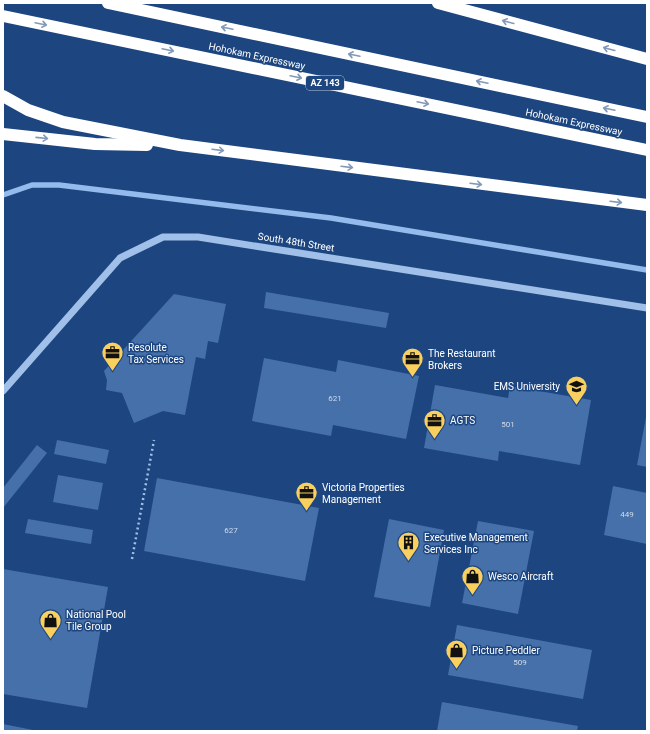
<svg xmlns="http://www.w3.org/2000/svg" width="650" height="734" font-family="Roboto,sans-serif">
	<style>
		.lines { fill: none; stroke-linecap: round; stroke-linejoin: round }
		.stream { stroke: #94bbeb; stroke-width: 5.5 }
		.building { fill: #4570aa }
		.path { stroke: #a1c0e9; stroke-width: 2.5; stroke-dasharray: 2 3; stroke-linecap: butt }
		.minor { stroke: #a1c0e9; stroke-width: 7 }
		.highway { stroke: #fff; stroke-width: 12 }
		.oneway { stroke: #8399b9 }
		.labels { text-anchor: middle; dominant-baseline: central; stroke-width: 3; stroke-linejoin: round; paint-order: stroke }
		.number-label { font-size: 8px; fill: #d0dbea }
		.shield { fill: #1d4680; stroke: #bbc8d9; stroke-width: 1 }
		.shield-label { font-size: 9px; font-weight: bold; fill: #fff }
		.street-label { font-size: 10px; fill: #fff; stroke: #1d4680 }
		.poi-label { font-size: 10px; fill: #fff; stroke: #1d4680; text-anchor: start }
	</style>
	<rect width="100%" height="100%" fill="#1d4680"/>
	<g class="lines">
		<polyline class="stream" points="3,195 32,185 59,185 331,218 647,270"/>
	</g>
	<g class="building">
		<polygon points="266,292 389,313 386,328 264,308"/>
		<polygon points="174,294 226,304 218,343 208,341 205,359 196,357 185,415 163,411 134,423 122,393 106,390 107,380 104,371"/>
		<polygon points="264,358 336,372 338,360 419,376 406,439 333,425 331,436 252,421"/>
		<polygon points="435,385 508,398 510,386 591,400 580,465 499,451 498,461 424,448"/>
		<polygon points="646,417 647,417 647,467 637,465"/>
		<polygon points="57,440 109,450 106,464 54,454"/>
		<polygon points="37,445 47,453 3,508 3,488"/>
		<polygon points="58,475 103,483 98,510 53,502"/>
		<polygon points="157,478 319,508 305,581 144,551"/>
		<polygon points="613,486 647,493 647,544 604,535"/>
		<polygon points="28,519 93,530 91,544 25,533"/>
		<polygon points="389,519 444,530 430,607 374,597"/>
		<polygon points="478,521 534,531 518,614 462,603"/>
		<polygon points="3,569 108,587 87,708 3,694"/>
		<polygon points="457,625 592,650 583,699 448,675"/>
		<polygon points="442,702 578,726 577,731 437,731"/>
		<polygon points="3,724 33,730 33,731 3,731"/>
	</g>
	<g class="lines">
		<polyline class="path" points="132,559 154,440"/>
		<polyline class="minor" points="3,391 120,258 163,237 198,237 647,308"/>
		<g class="highway">
			<polyline points="108,3 647,117"/>
			<polyline points="438,3 647,59"/>
			<polyline points="3,16 647,150"/>
			<polyline points="3,96 28,110 63,122 180,145 647,205"/>
			<polyline points="3,134 95,144 147,145"/>
		</g>
	</g>
	<defs><path id="oneway-shaft" d="M-6 0H5M1.5-3L5.5 0L1.5 3" fill="none" stroke-width="1.6" stroke-linecap="round" stroke-linejoin="round"/></defs>
	<g class="oneway">
		<use href="#oneway-shaft" transform="translate(508 22) rotate(-165)"/>
		<use href="#oneway-shaft" transform="translate(41 24) rotate(12)"/>
		<use href="#oneway-shaft" transform="translate(227 28) rotate(-168)"/>
		<use href="#oneway-shaft" transform="translate(609 49) rotate(-165)"/>
		<use href="#oneway-shaft" transform="translate(168 50) rotate(12)"/>
		<use href="#oneway-shaft" transform="translate(354 55) rotate(-168)"/>
		<use href="#oneway-shaft" transform="translate(296 77) rotate(12)"/>
		<use href="#oneway-shaft" transform="translate(482 82) rotate(-168)"/>
		<use href="#oneway-shaft" transform="translate(423 103) rotate(12)"/>
		<use href="#oneway-shaft" transform="translate(609 109) rotate(-168)"/>
		<use href="#oneway-shaft" transform="translate(42 138) rotate(6)"/>
		<use href="#oneway-shaft" transform="translate(218 150) rotate(7)"/>
		<use href="#oneway-shaft" transform="translate(347 167) rotate(7)"/>
		<use href="#oneway-shaft" transform="translate(476 184) rotate(7)"/>
		<use href="#oneway-shaft" transform="translate(616 202) rotate(7)"/>
	</g>
	<defs>
		<symbol id="office-pin" viewBox="-11 -11 22 30"><path d="M0 17L-7.5 6A9.5 9.5 0 1 1 7.5 6Z" fill="#f9cf5e" stroke="#1d4680"/><path d="M-6-3h4V-5.5h4V-3h4V5H-6ZM-1-4.5V-3h2v-1.5ZM-6 0V1H6V0Z" fill="#111"/></symbol>
		<symbol id="university-pin" viewBox="-11 -11 22 30"><path d="M0 17L-7.5 6A9.5 9.5 0 1 1 7.5 6Z" fill="#f9cf5e" stroke="#1d4680"/><path d="M0-5L7-2L0 1L-7-2ZM-4 1L0 2.5L4 1V4Q0 6-4 4Z" fill="#111"/></symbol>
		<symbol id="building-pin" viewBox="-11 -11 22 30"><path d="M0 17L-7.5 6A9.5 9.5 0 1 1 7.5 6Z" fill="#f9cf5e" stroke="#1d4680"/><path d="M-4-6H4V6H1V3H-1V6H-4ZM-2.5-4.3h1.7v1.8h-1.7ZM.8-4.3h1.7v1.8H.8ZM-2.5-1h1.7V.8h-1.7ZM.8-1h1.7V.8H.8Z" fill="#111"/></symbol>
		<symbol id="shop-pin" viewBox="-11 -11 22 30"><path d="M0 17L-7.5 6A9.5 9.5 0 1 1 7.5 6Z" fill="#f9cf5e" stroke="#1d4680"/><path d="M-5-2.5h2.3a2.7 3.5 0 0 1 5.4 0H5L5.5 6h-11ZM-1.5-2.5h3a1.5 2.3 0 0 0-3 0Z" fill="#111"/></symbol>
	</defs>
	<g fill-rule="evenodd">
		<use href="#office-pin" x="100" y="340" width="25" height="34"/>
		<use href="#office-pin" x="400" y="346" width="25" height="34"/>
		<use href="#university-pin" x="564" y="374" width="25" height="34"/>
		<use href="#office-pin" x="422" y="408" width="25" height="34"/>
		<use href="#office-pin" x="294" y="480" width="25" height="34"/>
		<use href="#building-pin" x="396" y="530" width="25" height="34"/>
		<use href="#shop-pin" x="460" y="564" width="25" height="34"/>
		<use href="#shop-pin" x="38" y="608" width="25" height="34"/>
		<use href="#shop-pin" x="444" y="638" width="25" height="34"/>
	</g>
	<g class="labels">
		<g class="number-label">
			<text x="335" y="398">621</text>
			<text x="508" y="424">501</text>
			<text x="627" y="514">449</text>
			<text x="231" y="530">627</text>
			<text x="520" y="662">509</text>
		</g>
		<rect class="shield" x="306" y="76" width="38" height="14" rx="3"/>
		<g class="shield-label">
			<text x="325" y="83">AZ 143</text>
		</g>
		<g class="street-label">
			<text transform="translate(257 56) rotate(12)">Hohokam Expressway</text>
			<text transform="translate(574 122) rotate(12)">Hohokam Expressway</text>
			<text transform="translate(296 242) rotate(9)">South 48th Street</text>
		</g>
		<g class="poi-label">
			<text x="128" y="347">Resolute<tspan x="128" dy="12">Tax Services</tspan></text>
			<text x="428" y="353">The Restaurant<tspan x="428" dy="12">Brokers</tspan></text>
			<text x="560" y="386" text-anchor="end">EMS University</text>
			<text x="450" y="420">AGTS</text>
			<text x="322" y="487">Victoria Properties<tspan x="322" dy="12">Management</tspan></text>
			<text x="424" y="537">Executive Management<tspan x="424" dy="12">Services Inc</tspan></text>
			<text x="488" y="576">Wesco Aircraft</text>
			<text x="66" y="614">National Pool<tspan x="66" dy="12">Tile Group</tspan></text>
			<text x="472" y="650">Picture Peddler</text>
		</g>
	</g>
	<rect width="650" height="734" fill="none" stroke="#ffffff" stroke-width="8"/>
</svg>
